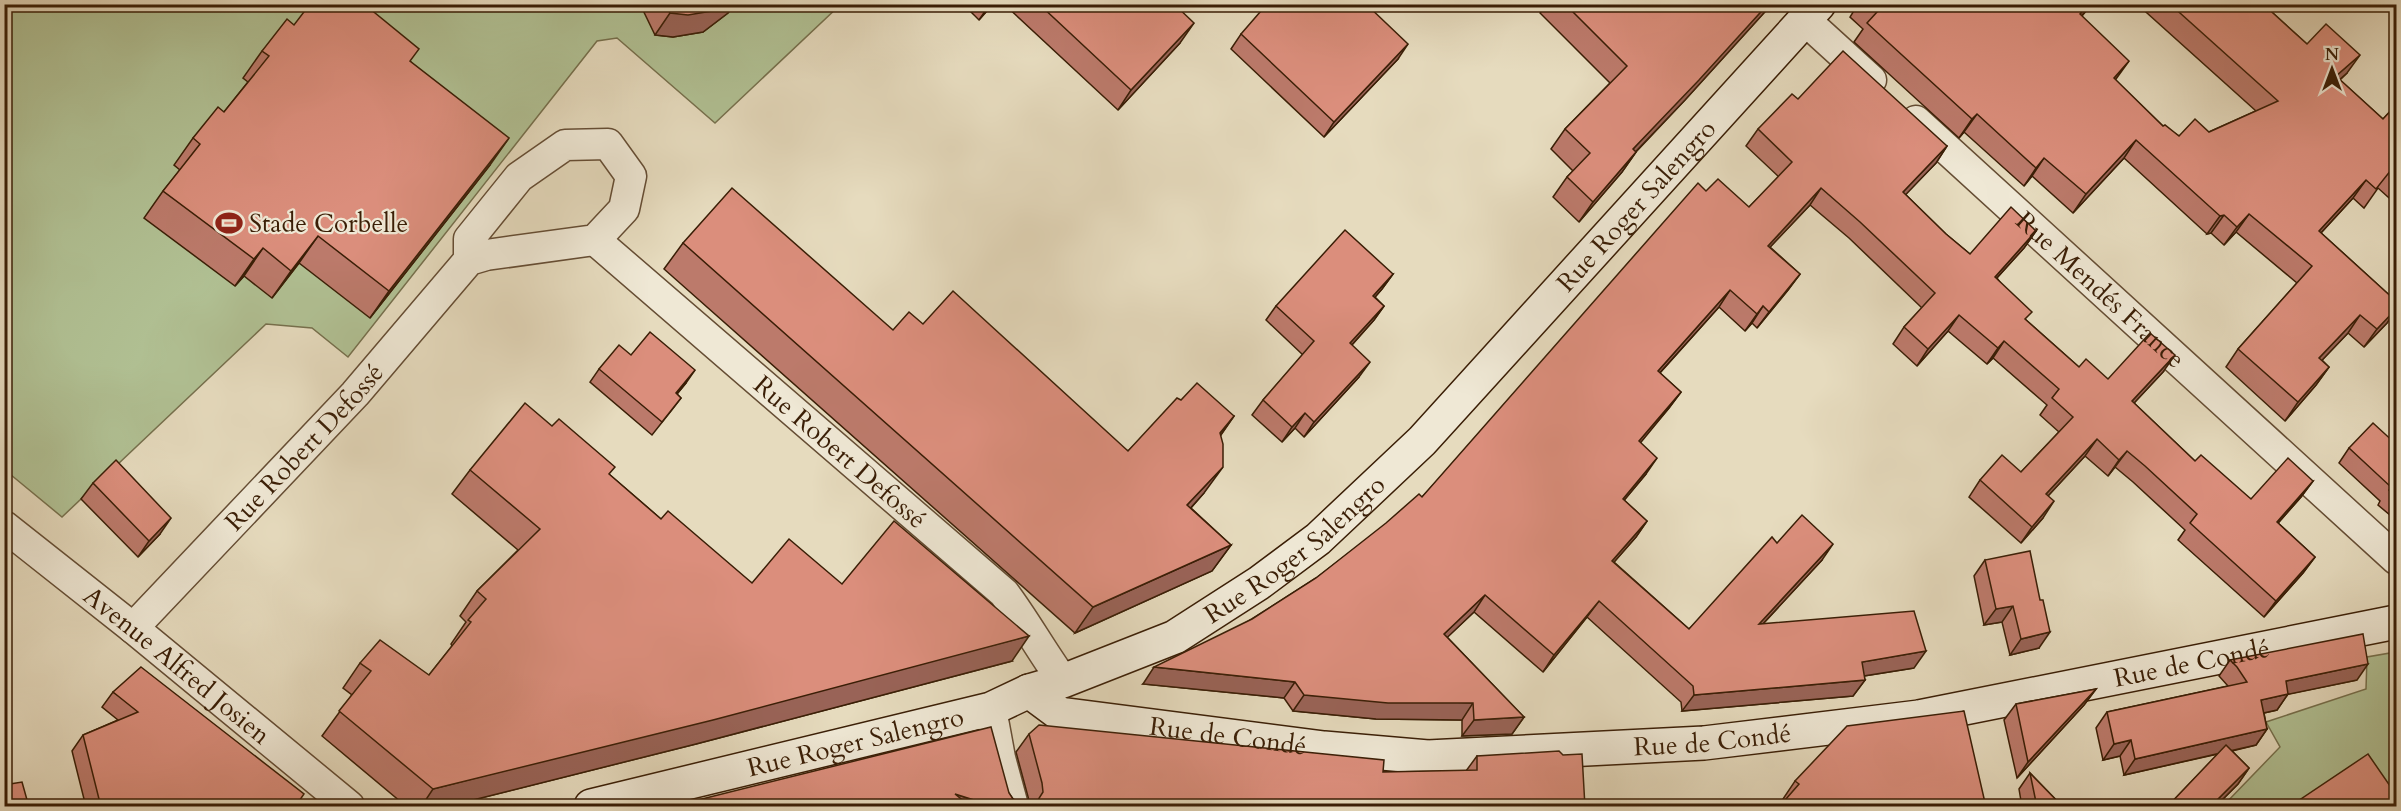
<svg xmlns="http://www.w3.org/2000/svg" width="2401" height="811" font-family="Cardo,serif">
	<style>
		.green { fill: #b1c194; stroke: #76704d; stroke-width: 1.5 }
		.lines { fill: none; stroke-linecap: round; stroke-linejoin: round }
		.street-casing { stroke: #654d34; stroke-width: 33 }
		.secondary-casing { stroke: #3a1e06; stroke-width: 36 }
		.street { stroke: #efe8d5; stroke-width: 30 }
		.secondary { stroke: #efe8d5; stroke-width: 33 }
		.wall { fill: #bc7a6b; stroke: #3a1e06; stroke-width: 1.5 }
		.shaded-wall { fill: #996357; stroke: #3a1e06; stroke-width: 1.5 }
		.building { fill: #db8e7c; stroke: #3a1e06; stroke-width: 1.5 }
		.labels { text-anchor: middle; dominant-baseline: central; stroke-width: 4.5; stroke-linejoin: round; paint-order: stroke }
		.street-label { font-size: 26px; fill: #3a1e06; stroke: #efe8d5 }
		.poi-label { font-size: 26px; fill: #3a1e06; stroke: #efe8d5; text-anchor: start }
	</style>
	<rect width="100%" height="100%" fill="#e6dbbe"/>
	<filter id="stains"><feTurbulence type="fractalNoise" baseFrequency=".00333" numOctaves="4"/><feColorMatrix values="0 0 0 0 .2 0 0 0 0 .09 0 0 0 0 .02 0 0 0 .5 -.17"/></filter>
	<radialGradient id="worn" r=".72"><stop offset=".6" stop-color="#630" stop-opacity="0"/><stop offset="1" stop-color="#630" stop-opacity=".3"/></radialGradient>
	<g class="green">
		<polygon points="4,5 840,5 715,123 617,38 597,41 348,357 312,328 266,324 62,517 5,470"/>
		<polygon points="2396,652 2396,806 2223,806 2280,747 2266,722 2366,689 2367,657"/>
	</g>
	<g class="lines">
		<defs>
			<g id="street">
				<polyline points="1805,20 1871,80"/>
				<path id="s1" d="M 1916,121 L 2396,559"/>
				<path id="s2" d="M 595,240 L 1004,593 C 1025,621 1042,652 1063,681"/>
				<path id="s3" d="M 4,526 L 133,628 L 349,806"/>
				<path id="s4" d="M 133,628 L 355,394 L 469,260 L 486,255 L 595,240 L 624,209 L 631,176 L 608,144 L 565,145 L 519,177 L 469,239 L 469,260"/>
				<polyline points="991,709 1000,758 1013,806"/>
			</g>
			<g id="secondary">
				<path id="s5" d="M 1029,691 L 1060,714 L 1324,748 L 1428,757 L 1704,743 L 1919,717 L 2396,622"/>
				<path id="s6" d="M 591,806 L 991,709 L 1029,691 L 1063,681 L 1175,637 L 1259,583 L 1318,539 L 1422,441 L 1819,4"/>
			</g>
		</defs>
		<use href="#street" class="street-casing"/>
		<use href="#secondary" class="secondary-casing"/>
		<use href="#street" class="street"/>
		<use href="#secondary" class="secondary"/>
	</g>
	<g class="wall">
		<polygon points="640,4 735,4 728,13 703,32 673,37 655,35"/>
		<polygon points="963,4 993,4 979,20"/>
		<polygon points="1004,4 1174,4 1180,43 1118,110"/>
		<polygon points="1546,4 1772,4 1685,100 1636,152 1622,172 1579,222 1553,197 1567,177 1573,171 1551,149 1565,129 1610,83 1540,13"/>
		<polygon points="1858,4 2092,4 2082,16 2115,80 2163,126 2179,136 2209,132 2256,111 2137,4 2263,4 2307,44 2347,73 2340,80 2383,119 2397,104 2397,205 2378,188 2364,208 2353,198 2321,233 2397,302 2397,309 2387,323 2364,347 2348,333 2322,360 2329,367 2316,385 2285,421 2226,367 2238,349 2297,283 2236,232 2224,245 2211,233 2207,234 2124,158 2073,213 2032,176 2024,186 1964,132 1959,138 1854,42 1863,29 1850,17"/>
		<polygon points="294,25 410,61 490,165 370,318 299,263 272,298 244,276 235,286 144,218 163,191 180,170 174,165 193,138 224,112 248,82 243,78 262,51"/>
		<polygon points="1241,34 1398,59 1324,137 1231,49"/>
		<polygon points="1798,99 1947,146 1936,163 1905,194 1946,234 1970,254 2036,231 2024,248 1997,278 2026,320 2079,367 2108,379 2163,372 2134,403 2195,461 2251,499 2313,481 2301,497 2278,523 2315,557 2303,573 2264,617 2178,540 2185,530 2133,482 2115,467 2108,476 2085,456 2048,496 2043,518 2021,543 1969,497 1980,480 2021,472 2059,432 2040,415 2047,405 1993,358 1987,364 1948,331 1917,366 1893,344 1904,327 1922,308 1849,238 1810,205 1770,247 1800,274 1788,290 1757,328 1752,323 1745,331 1719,307 1660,373 1681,392 1669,408 1640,442 1646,474 1624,500 1647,521 1636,537 1614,562 1689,629 1777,543 1822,560 1763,624 1914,668 1864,676 1865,680 1853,696 1682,711 1681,702 1587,617 1543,672 1474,612 1447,637 1524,717 1512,734 1462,736 1462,720 1376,719 1293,711 1284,698 1143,684 1252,619 1316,578 1422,497 1706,191 1749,207 1779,177 1746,146 1758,129"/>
		<polygon points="683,243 893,330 923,324 1128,451 1181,400 1234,416 1220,436 1204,493 1191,508 1231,545 1212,571 1075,633 664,269"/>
		<polygon points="1393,274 1382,289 1375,297 1384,306 1374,320 1352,345 1359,377 1304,437 1295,428 1282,442 1252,415 1263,400 1303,355 1266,320 1276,306"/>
		<polygon points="631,355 686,383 677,394 681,398 671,411 652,435 590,382 599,369"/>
		<polygon points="2397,445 2397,521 2378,505 2380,501 2339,463 2349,448"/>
		<polygon points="470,470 610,475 661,519 752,583 842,584 1012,661 696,744 445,807 407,807 322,736 352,695 343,688 360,663 429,675 452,646 451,644 466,622 460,616 477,591 518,550 452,494"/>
		<polygon points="93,483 160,534 138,557 81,499"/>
		<polygon points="1985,560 2039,648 2010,655 2002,622 1984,625 1974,576"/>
		<polygon points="2230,660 2357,680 2288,694 2277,710 2264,713 2267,729 2256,745 2232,751 2249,768 2238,784 2215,807 2167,807 2218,754 2124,775 2120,756 2103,760 2096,728 2107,712 2228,686 2219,676"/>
		<polygon points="2096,689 2084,705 2017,778 2004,720 2016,704"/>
		<polygon points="113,692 295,807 86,807 72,751 83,735 118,720 102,707"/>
		<polygon points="1964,711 1782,803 1781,802 1795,781"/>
		<polygon points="1029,734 1383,772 1466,771 1477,756 1585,807 670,807 1009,793 1013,799 1021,804 1030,804 1016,752"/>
		<polygon points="2030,773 2063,807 2022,807 2019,789"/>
	</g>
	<g class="shaded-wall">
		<polygon points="726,4 735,4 728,13 703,32 673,37 655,35 670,13"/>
		<polygon points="990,4 993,4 979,20"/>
		<polygon points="1768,4 1772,4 1685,100 1619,169 1633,149"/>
		<polygon points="2088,4 2092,4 2067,32 2080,14"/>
		<polygon points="1194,23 1180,43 1118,110 1131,90"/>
		<polygon points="1408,44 1398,59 1324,137 1334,122"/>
		<polygon points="2360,55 2347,73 2323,94 2336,76"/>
		<polygon points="2129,61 2116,79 2101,97 2114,78"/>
		<polygon points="1977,114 1964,132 1959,138 1972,119"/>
		<polygon points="509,138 490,165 370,318 389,291"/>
		<polygon points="2136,140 2124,158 2073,213 2086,194"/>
		<polygon points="1947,146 1936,163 1892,209 1903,192"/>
		<polygon points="1636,152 1622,172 1579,222 1593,202"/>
		<polygon points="2044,158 2032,176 2024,186 2036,168"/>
		<polygon points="2366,180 2353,198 2306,249 2319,231"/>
		<polygon points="1821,188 1810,205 1756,262 1768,246"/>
		<polygon points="2249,214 2236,232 2224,245 2237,227"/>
		<polygon points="2224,215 2211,233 2207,234 2220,216"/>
		<polygon points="2036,231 2024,248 1983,293 1995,277"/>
		<polygon points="318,236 299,263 272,298 291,271"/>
		<polygon points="263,248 244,276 235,286 254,259"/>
		<polygon points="1393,274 1382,289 1363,311 1373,296"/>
		<polygon points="1800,274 1788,290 1757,328 1769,312"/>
		<polygon points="1730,290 1719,307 1646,388 1658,371"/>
		<polygon points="1384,306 1374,320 1340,358 1350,343"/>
		<polygon points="1763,306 1752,323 1745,331 1757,314"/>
		<polygon points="2397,308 2387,323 2364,347 2377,329"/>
		<polygon points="1959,315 1948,331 1917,366 1928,349"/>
		<polygon points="2360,315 2348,333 2307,376 2319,358"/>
		<polygon points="2004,341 1993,358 1987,364 1998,348"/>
		<polygon points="2175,355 2163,372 2121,417 2132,401"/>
		<polygon points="1370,362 1359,377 1304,437 1314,422"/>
		<polygon points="2329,367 2316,385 2285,421 2298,402"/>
		<polygon points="695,370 686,383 667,406 676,393"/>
		<polygon points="1681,392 1669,408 1628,458 1639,441"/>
		<polygon points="1305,413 1295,428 1282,442 1292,427"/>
		<polygon points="1234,416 1216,442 1220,433"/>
		<polygon points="2097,439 2085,456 2034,511 2046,494"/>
		<polygon points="2127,451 2115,467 2108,476 2119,460"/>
		<polygon points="1657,458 1646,474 1612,515 1623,499"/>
		<polygon points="1223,467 1204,493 1169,532 1187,505"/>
		<polygon points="2313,481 2301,497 2265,538 2277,522"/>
		<polygon points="2054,501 2043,518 2021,543 2032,527"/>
		<polygon points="171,518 160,534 138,557 149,541"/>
		<polygon points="1647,521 1636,537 1601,577 1612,561"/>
		<polygon points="1833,544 1822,560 1747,641 1759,624"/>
		<polygon points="1231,545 1212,571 1075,633 1093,607"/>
		<polygon points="2315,557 2303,573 2264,617 2276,601"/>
		<polygon points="1485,595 1474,612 1433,651 1444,634"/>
		<polygon points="1599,601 1587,617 1543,672 1554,655"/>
		<polygon points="2013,606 2002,622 1984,625 1996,609"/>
		<polygon points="2050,632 2039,648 2010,655 2021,639"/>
		<polygon points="1029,636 1012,661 696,744 445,807 421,807 433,789"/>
		<polygon points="1926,651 1914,668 1851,678 1862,662"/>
		<polygon points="2368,664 2357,680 2275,697 2286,681"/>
		<polygon points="1154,667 1295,682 1284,698 1143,684"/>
		<polygon points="1865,680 1853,696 1682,711 1694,695"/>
		<polygon points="2096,689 2084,705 2017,778 2028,762"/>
		<polygon points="2288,694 2277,710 2250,716 2261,700"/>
		<polygon points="1304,695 1473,703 1462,720 1376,719 1293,711"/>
		<polygon points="1524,717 1512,734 1462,736 1474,720"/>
		<polygon points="2267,729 2256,745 2124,775 2135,759"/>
		<polygon points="2131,740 2120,756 2103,760 2114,744"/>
		<polygon points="2249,768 2238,784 2215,807 2210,807"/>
		<polygon points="955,794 996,807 947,807"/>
	</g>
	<g class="building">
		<polygon points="310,4 364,4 419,49 410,61 509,138 389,291 318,236 291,271 263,248 254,259 163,191 200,144 193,138 218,107 224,112 269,56 262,51 287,19 294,25"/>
		<polygon points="666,4 726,4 718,10 688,15 670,13"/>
		<polygon points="1039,4 1174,4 1194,23 1131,90"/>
		<polygon points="1267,4 1366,4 1408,44 1334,122 1241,34"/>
		<polygon points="1565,4 1768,4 1699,80 1633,149 1636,152 1593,202 1567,177 1590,153 1565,129 1627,66"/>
		<polygon points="1869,4 2088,4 2080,14 2129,61 2114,78 2163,126 2165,125 2179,136 2195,119 2209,132 2278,101 2170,4 2263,4 2307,44 2326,24 2360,55 2336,76 2383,119 2397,104 2397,175 2391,170 2376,189 2366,180 2319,231 2397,302 2397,308 2377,329 2360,315 2319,358 2329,367 2298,402 2238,349 2312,266 2249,214 2237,227 2224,215 2220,216 2136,140 2086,194 2044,158 2036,168 1977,114 1972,119 1867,23 1877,12"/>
		<polygon points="1843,51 1947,146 1903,192 1946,234 1970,254 2011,207 2036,231 1995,277 2032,312 2025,319 2079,367 2086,359 2108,379 2150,333 2175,355 2132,401 2195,461 2201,455 2251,499 2288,458 2313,481 2277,522 2315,557 2276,601 2190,523 2197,514 2145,466 2127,451 2119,460 2097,439 2046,494 2054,501 2032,527 1980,480 2002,455 2021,472 2073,417 2052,398 2059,389 2004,341 1998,348 1959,315 1928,349 1904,327 1935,293 1860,222 1821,188 1768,246 1800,274 1769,312 1763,306 1757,314 1730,290 1658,371 1681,392 1639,441 1657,458 1623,499 1647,521 1612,561 1689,629 1772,537 1777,543 1802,515 1833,544 1759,624 1914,611 1926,651 1862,662 1865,680 1694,695 1693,686 1599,601 1554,655 1485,595 1444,634 1524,717 1474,720 1473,703 1388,703 1304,695 1295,682 1154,667 1252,619 1316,578 1386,523 1419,494 1422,497 1698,183 1706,191 1718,179 1749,207 1792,162 1758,129 1792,94 1798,99"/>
		<polygon points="732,188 893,330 909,312 923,324 953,291 1128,451 1177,398 1181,400 1197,383 1234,416 1220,433 1223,444 1223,467 1187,505 1231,545 1093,607 683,243"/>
		<polygon points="1345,230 1393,274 1373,296 1384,306 1350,343 1370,362 1314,422 1305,413 1292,427 1263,400 1314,341 1276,306"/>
		<polygon points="650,332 695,370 676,393 681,398 662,422 599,369 619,345 631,355"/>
		<polygon points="4,399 11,404 4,413"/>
		<polygon points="525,403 552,426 559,419 615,467 609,474 661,519 668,511 752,583 789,539 842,584 894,521 1029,636 713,720 433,789 339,711 371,671 360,663 380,640 429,675 471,622 468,620 486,599 477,591 540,529 470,470"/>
		<polygon points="2373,423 2397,445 2397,497 2389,490 2391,487 2349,448"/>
		<polygon points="116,460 171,518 149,541 93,483"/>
		<polygon points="2030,551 2040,600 2043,600 2050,632 2021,639 2013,606 1996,609 1985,560"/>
		<polygon points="2363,634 2368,664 2286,681 2288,694 2261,700 2267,729 2135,759 2131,740 2114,744 2107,712 2247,682 2237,667 2230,660"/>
		<polygon points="141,667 304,794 295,807 101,807 83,735 138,712 113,692"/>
		<polygon points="2096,689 2028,762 2016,704"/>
		<polygon points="1964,711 1986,807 1779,807 1799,784 1795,781 1847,726"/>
		<polygon points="1039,725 1384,760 1383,772 1477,770 1477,756 1559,751 1563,755 1582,754 1585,807 996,807 955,794 971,807 670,807 991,727 1009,793 1013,799 1021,804 1030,804 1038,800 1043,792 1042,783 1029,734"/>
		<polygon points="2226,745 2249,768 2210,807 2167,807"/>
		<polygon points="2368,754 2397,796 2397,807 2289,807"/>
		<polygon points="2030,773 2063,807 2037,807"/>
		<polygon points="22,782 29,807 4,807 4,785"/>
		<polygon points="1722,802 1726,807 1718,807"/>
	</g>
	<defs>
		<symbol id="stadium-bare" viewBox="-9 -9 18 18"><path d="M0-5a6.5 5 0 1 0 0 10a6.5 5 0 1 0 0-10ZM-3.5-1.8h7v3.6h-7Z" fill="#8f2418" stroke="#efe8d5" stroke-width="2.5" paint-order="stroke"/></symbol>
	</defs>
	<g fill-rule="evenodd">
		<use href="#stadium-bare" x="210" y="204" width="38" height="38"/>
	</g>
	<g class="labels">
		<g class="street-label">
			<text stroke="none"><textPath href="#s6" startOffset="1244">Rue Roger Salengro</textPath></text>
			<text stroke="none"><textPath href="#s1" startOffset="250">Rue Mendés France</textPath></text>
			<text stroke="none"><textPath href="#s4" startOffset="249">Rue Robert Defossé</textPath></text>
			<text stroke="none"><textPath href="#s2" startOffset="324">Rue Robert Defossé</textPath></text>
			<text stroke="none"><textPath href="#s6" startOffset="758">Rue Roger Salengro</textPath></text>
			<text stroke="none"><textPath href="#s5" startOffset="1180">Rue de Condé</textPath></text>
			<text stroke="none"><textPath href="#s3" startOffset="222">Avenue Alfred Josien</textPath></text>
			<text stroke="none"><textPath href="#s5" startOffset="208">Rue de Condé</textPath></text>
			<text stroke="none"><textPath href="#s5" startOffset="694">Rue de Condé</textPath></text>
			<text stroke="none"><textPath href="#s6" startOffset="272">Rue Roger Salengro</textPath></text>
		</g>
		<g class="poi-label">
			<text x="249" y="223">Stade Corbelle</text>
		</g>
	</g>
	<rect width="2401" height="811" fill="none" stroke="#e6dbbe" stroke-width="24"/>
	<rect x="6" y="6" width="2389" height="799" fill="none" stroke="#3a1e06" stroke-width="3"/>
	<rect x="12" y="12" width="2377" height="787" fill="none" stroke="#3a1e06" stroke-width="1.5"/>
	<g transform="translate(2332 69)" stroke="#efe8d5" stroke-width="4.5" paint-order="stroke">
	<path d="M0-4.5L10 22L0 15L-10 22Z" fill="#3a1e06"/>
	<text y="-9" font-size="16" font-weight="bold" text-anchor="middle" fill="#3a1e06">N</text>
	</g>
	<rect width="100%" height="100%" filter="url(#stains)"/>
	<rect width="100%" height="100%" fill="url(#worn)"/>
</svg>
